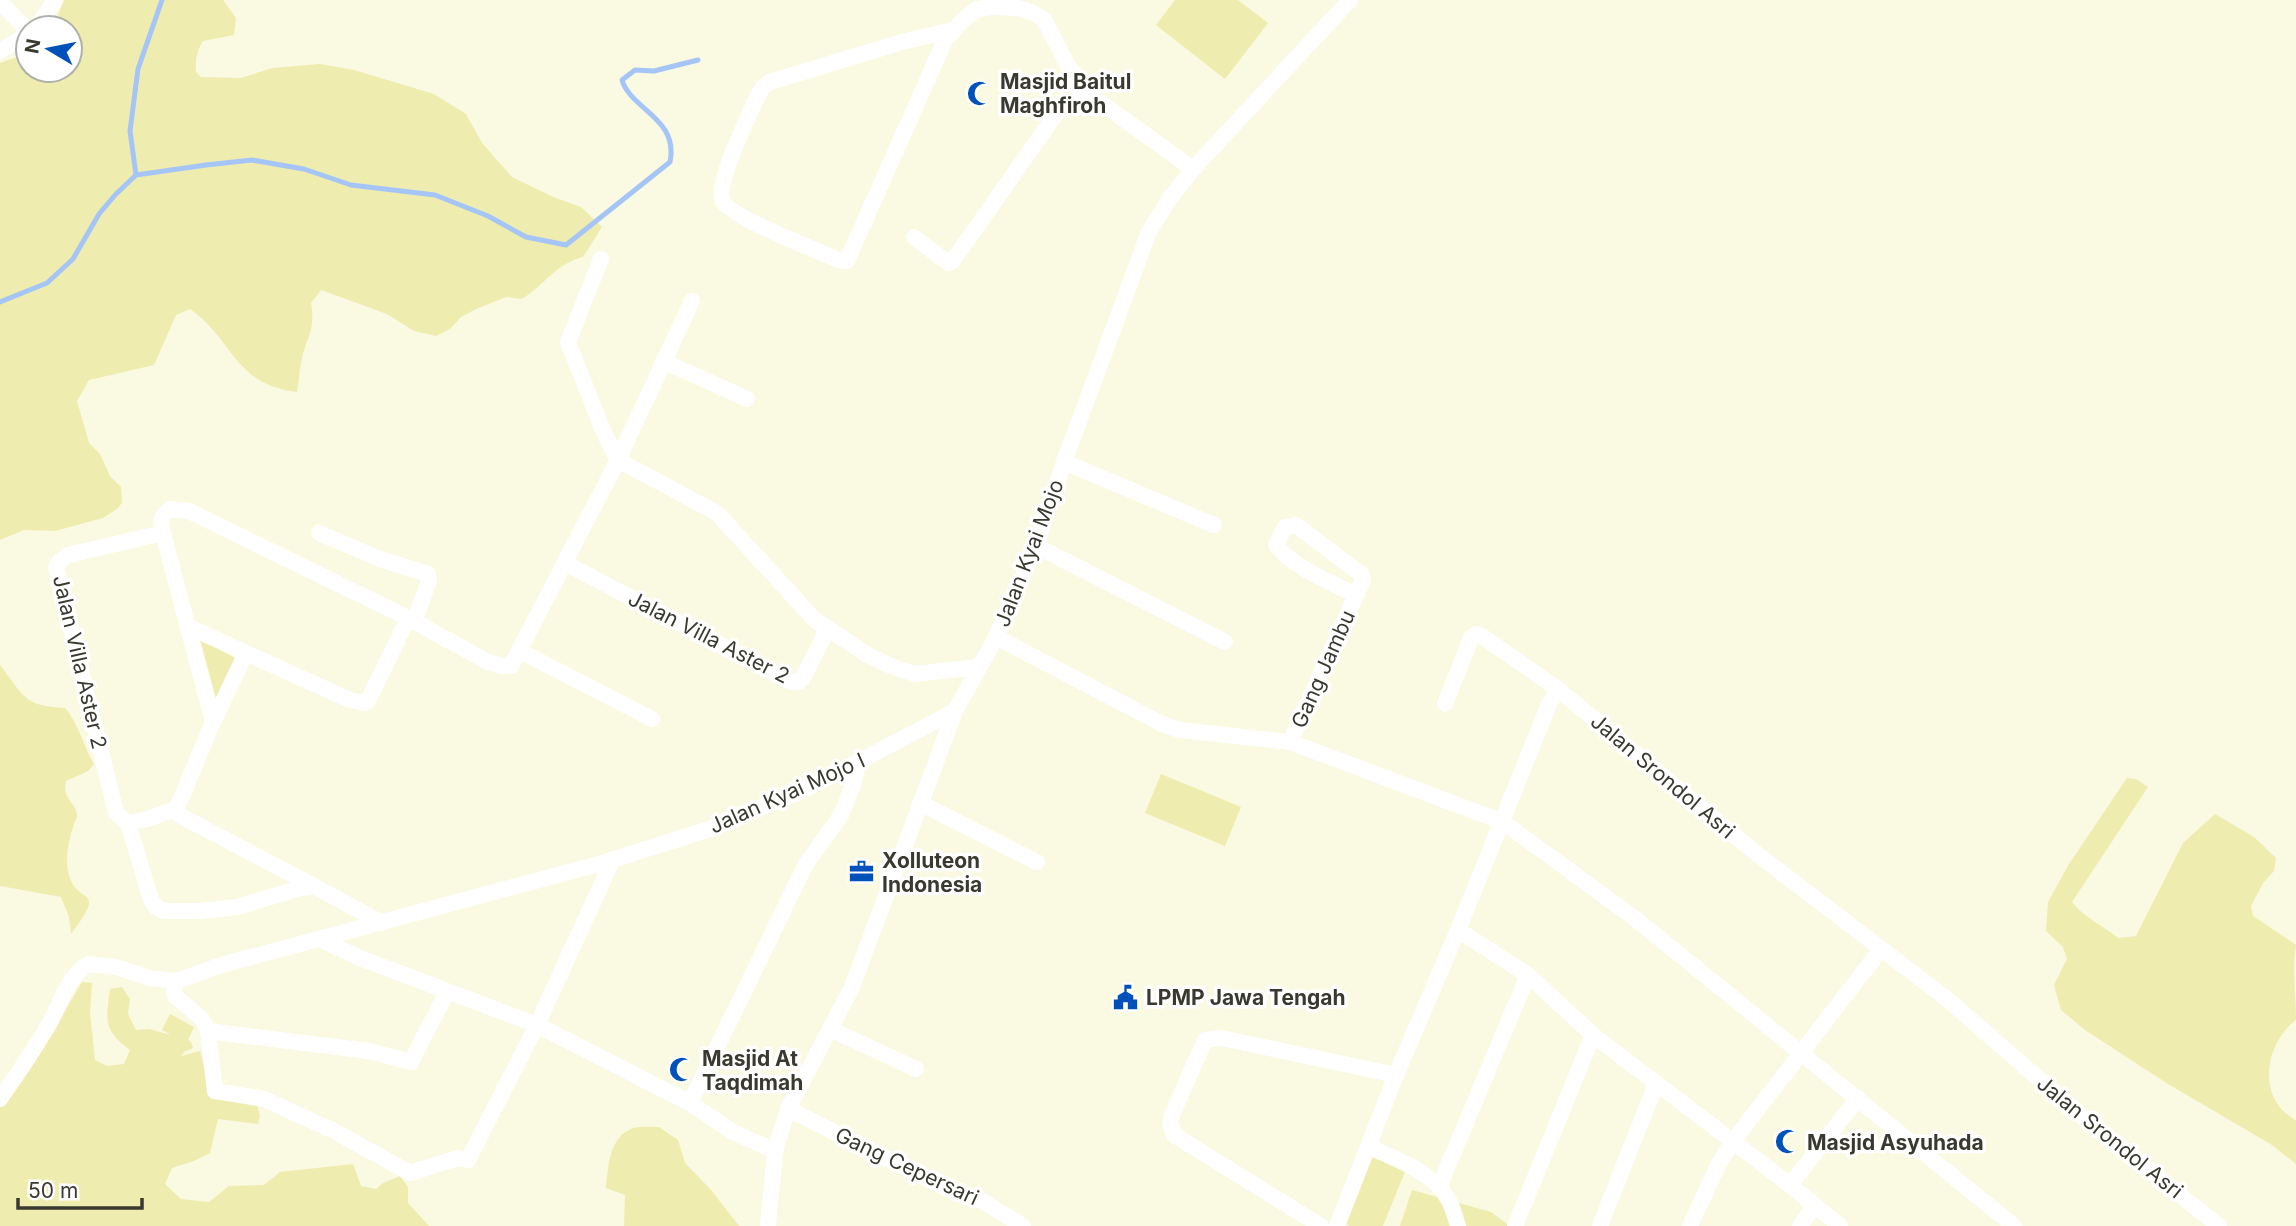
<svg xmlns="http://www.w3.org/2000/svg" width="2296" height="1226" font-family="Inter,sans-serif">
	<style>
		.green { fill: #efecaf }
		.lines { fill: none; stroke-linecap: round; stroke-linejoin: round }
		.stream { stroke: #a5c5f7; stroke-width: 5 }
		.minor { stroke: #fff; stroke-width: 16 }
		.labels { text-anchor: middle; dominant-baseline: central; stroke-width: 7; stroke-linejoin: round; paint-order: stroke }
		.poi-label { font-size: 21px; font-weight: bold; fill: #393930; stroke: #fff; text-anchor: start }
		.street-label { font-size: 21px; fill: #393930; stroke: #fff }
	</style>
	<rect width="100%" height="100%" fill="#faf9e2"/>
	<g class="green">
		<path d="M 64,0 L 223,0 L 236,18 L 234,35 L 203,41 C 197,50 195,61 196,72 L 201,77 L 241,78 L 272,68 L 320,64 L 354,70 L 434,94 L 466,114 L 482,143 L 512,177 L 553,197 L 581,207 L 602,227 L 583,257 C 557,263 544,285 522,299 L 506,297 L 476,309 L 461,317 L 450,329 L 436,336 L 414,331 L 387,314 L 321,290 L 311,303 C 316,332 306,337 301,363 C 299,373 299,382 297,392 C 233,384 234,340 190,309 L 176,315 L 154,365 L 89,380 L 77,401 L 89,443 L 100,454 L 110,476 L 121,487 L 122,503 L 117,509 L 103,518 L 55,531 L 24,530 L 0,540 L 0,63 L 28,53 L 28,70 L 70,70 L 70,28 L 53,28 Z"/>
		<polygon points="1175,0 1238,0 1268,23 1225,79 1156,25"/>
		<polygon points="200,639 237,659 216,698"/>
		<path d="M 0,665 C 24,696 23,706 65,708 C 79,724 83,746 94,764 L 88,771 L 66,781 C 61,800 78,803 77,817 C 76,820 74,823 73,827 C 69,840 65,857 68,871 C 75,909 110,882 71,934 L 69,917 L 61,897 L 0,886 Z"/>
		<polygon points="1161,774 1241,807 1225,846 1145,813"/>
		<path d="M 2127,778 L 2136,779 L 2148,787 L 2072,902 C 2084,918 2103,925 2118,938 L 2136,936 L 2183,843 L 2215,814 L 2254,837 L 2276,858 L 2274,871 L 2263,883 L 2251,906 L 2253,916 L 2296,945 C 2292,970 2296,995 2296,1020 C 2271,1038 2259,1080 2279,1106 C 2283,1112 2291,1117 2296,1121 L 2296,1164 L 2272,1145 L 2168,1084 L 2085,1030 L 2061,1010 L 2054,985 L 2067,959 L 2063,947 L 2046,931 L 2048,902 L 2069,864 Z"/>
		<path d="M 82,982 L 92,983 L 90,1013 L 95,1060 L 107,1066 L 124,1064 L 130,1050 C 103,1030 106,1021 110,989 L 122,987 L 130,999 L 128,1014 L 136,1030 L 149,1029 L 171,1035 L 162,1030 L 170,1014 L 194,1027 L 188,1040 L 191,1042 L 193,1048 L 184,1052 L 181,1056 L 200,1051 L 213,1098 L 256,1102 L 260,1116 L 258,1124 L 218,1119 L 210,1153 L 194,1161 L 172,1168 L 165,1184 L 181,1199 L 209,1202 L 229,1186 L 264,1185 L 280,1172 L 353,1164 L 361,1186 L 376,1189 L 383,1183 L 400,1176 L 408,1187 L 408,1203 L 429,1226 L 0,1226 L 0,1105 L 35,1062 Z"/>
		<path d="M 659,1127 L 678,1140 L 685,1163 L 711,1190 L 739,1226 L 624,1226 L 625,1195 L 606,1188 C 608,1168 609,1138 631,1129 C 638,1126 650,1127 659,1127 Z"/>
		<polygon points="1371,1155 1406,1169 1383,1226 1350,1226 1344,1223"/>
		<polygon points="1412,1190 1491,1212 1510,1226 1400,1226"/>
	</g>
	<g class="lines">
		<g class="stream">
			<polyline points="136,175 130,131 138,69 162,0"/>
			<path d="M 0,302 L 47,283 L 73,259 L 99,214 L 116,194 L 136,175 L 206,165 L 252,160 L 304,169 L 351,185 L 435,195 L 488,216 L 526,237 L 566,245 L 670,162 C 679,118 631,110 622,80 L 635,70 L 654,71 L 698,60"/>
		</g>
		<g class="minor">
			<polyline points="0,2 28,31"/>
			<polyline points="36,28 55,0"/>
			<path d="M 953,30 L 902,42 L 770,82 L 763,87 L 757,97 C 748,119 718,177 722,199 C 725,216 822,252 841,261 L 847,261 L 945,40 L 963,20 L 977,9 L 992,7 L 1018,8 L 1031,12 L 1044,19 L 1067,64 L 1093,97"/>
			<polyline points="0,51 28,34"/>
			<path d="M 914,237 L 948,263 L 952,262 L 1056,114 C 1068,101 1076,98 1093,97 L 1193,169"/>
			<polyline points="601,259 568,342 604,433 618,460"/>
			<polyline points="663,361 747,399"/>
			<polyline points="618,460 692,301"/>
			<polyline points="1064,462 1214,525"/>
			<polyline points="163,533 68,555 60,561 56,568 116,813 128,823 148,819 177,808 213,722"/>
			<polyline points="319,533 380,559 428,574 429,581 414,622"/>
			<polyline points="1036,546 1225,642"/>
			<polyline points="565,563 791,682 799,682 802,679 828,629"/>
			<path d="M 408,618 L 368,701 L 364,703 L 350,700 L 246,653 L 213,722 L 163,533 C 160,521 160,516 170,509 L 189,511 L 408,618 L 488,662 L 502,666 L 511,666 L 618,460 L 717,513 L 815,620 L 866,654 L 893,667 L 915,674 L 978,667"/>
			<polyline points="187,626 246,653"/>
			<polyline points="996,637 1164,725 1180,730 1290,742 1503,822 1637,920 2014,1226"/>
			<polyline points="520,651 652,719"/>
			<polyline points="1445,704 1471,638 1476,634 1482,636 1559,690 1752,850 1947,999 2085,1119 2219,1226"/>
			<path d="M 1290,742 L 1356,595 L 1363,580 L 1362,575 L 1296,525 L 1285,527 L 1276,545 C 1295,569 1329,581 1356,595"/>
			<polyline points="920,803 1037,862"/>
			<polyline points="177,808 179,815 314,886"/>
			<polyline points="128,823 151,900 156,907 164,911 200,911 237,907 301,888 314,886 382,923"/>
			<polyline points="1458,930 1528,975 1593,1035 1790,1185 1858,1098"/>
			<polyline points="319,939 360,958 537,1025 690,1103 733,1132 775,1151"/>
			<polyline points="177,981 174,987 174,995 202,1019 208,1031 215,1091 264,1099 334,1131 410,1173 458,1158 468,1160 537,1025 613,859"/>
			<polyline points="830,1029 916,1069"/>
			<polyline points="208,1031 369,1051 411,1062 447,992"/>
			<path d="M 0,1099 C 17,1075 33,1051 48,1026 C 60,1006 67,975 89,964 L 116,967 L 149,978 L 177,981 L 221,965 L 599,864 L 710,829 L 808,788 L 955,711"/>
			<polyline points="690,1103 806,864 841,815 853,785 858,762"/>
			<polyline points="788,1109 958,1194 982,1201 1023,1226"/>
			<path d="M 1369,1147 C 1396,1159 1433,1172 1448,1199 C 1453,1207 1455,1217 1458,1226"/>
			<polyline points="1790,1185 1840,1226"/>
			<polyline points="1439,1187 1528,975"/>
			<polyline points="768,1225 775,1151 788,1109 852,987 955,711 996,637 1036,546 1064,462 1149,232 1170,198 1193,169 1350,0"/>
			<polyline points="1321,1226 1174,1135 1170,1123 1171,1117 1205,1040 1222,1038 1396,1075"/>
			<polyline points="1337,1226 1396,1075 1458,930 1550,702 1559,690"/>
			<polyline points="1515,1226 1593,1035"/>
			<polyline points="1600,1226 1656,1084"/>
			<polyline points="1690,1226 1718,1165 1734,1140 1881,949"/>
			<polyline points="1800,1226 1815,1205"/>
		</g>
	</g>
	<defs>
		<symbol id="mosque-bare" viewBox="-9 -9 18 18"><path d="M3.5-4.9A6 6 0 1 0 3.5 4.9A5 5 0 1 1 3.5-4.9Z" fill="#0051ba" stroke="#fff" stroke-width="2.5" paint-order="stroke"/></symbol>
		<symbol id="office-bare" viewBox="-9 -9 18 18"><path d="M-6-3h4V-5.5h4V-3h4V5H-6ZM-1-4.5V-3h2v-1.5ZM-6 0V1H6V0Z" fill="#0051ba" stroke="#fff" stroke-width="2.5" paint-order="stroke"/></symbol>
		<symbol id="civic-bare" viewBox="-9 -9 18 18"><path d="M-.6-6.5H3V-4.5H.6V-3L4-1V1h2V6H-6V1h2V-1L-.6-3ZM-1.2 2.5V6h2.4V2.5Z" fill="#0051ba" stroke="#fff" stroke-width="2.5" paint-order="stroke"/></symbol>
	</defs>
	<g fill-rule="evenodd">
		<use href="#mosque-bare" x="962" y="76" width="35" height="35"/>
		<use href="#office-bare" x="844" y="854" width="35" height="35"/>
		<use href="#civic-bare" x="1108" y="980" width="35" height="35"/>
		<use href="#mosque-bare" x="664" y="1052" width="35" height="35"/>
		<use href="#mosque-bare" x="1770" y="1124" width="35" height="35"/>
	</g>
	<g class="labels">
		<g class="poi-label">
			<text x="1000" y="81">Masjid Baitul<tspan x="1000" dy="24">Maghfiroh</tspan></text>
			<text x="882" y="860">Xolluteon<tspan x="882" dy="24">Indonesia</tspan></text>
			<text x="1146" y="997">LPMP Jawa Tengah</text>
			<text x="702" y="1058">Masjid At<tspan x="702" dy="24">Taqdimah</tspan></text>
			<text x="1807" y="1142">Masjid Asyuhada</text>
		</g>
		<g class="street-label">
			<text transform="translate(1029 553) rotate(-69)">Jalan Kyai Mojo</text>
			<text transform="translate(709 637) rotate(27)">Jalan Villa Aster 2</text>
			<text transform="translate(80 662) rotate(77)">Jalan Villa Aster 2</text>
			<text transform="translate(1323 669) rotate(-66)">Gang Jambu</text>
			<text transform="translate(1663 776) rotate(40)">Jalan Srondol Asri</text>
			<text transform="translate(787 793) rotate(-24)">Jalan Kyai Mojo I</text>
			<text transform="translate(2110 1137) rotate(39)">Jalan Srondol Asri</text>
			<text transform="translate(907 1166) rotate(25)">Gang Cepersari</text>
		</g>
	</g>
	<g transform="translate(49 49) rotate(280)"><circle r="33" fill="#ffffff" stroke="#b0b0ac" stroke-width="2"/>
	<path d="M0-5L12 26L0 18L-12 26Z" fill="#0051ba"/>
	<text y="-10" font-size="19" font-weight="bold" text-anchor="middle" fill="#393930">N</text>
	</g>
	<path d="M18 1198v10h124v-10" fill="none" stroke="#393930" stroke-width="3.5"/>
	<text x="28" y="1198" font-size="21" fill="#393930" stroke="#ffffff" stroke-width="5" paint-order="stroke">50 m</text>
</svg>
